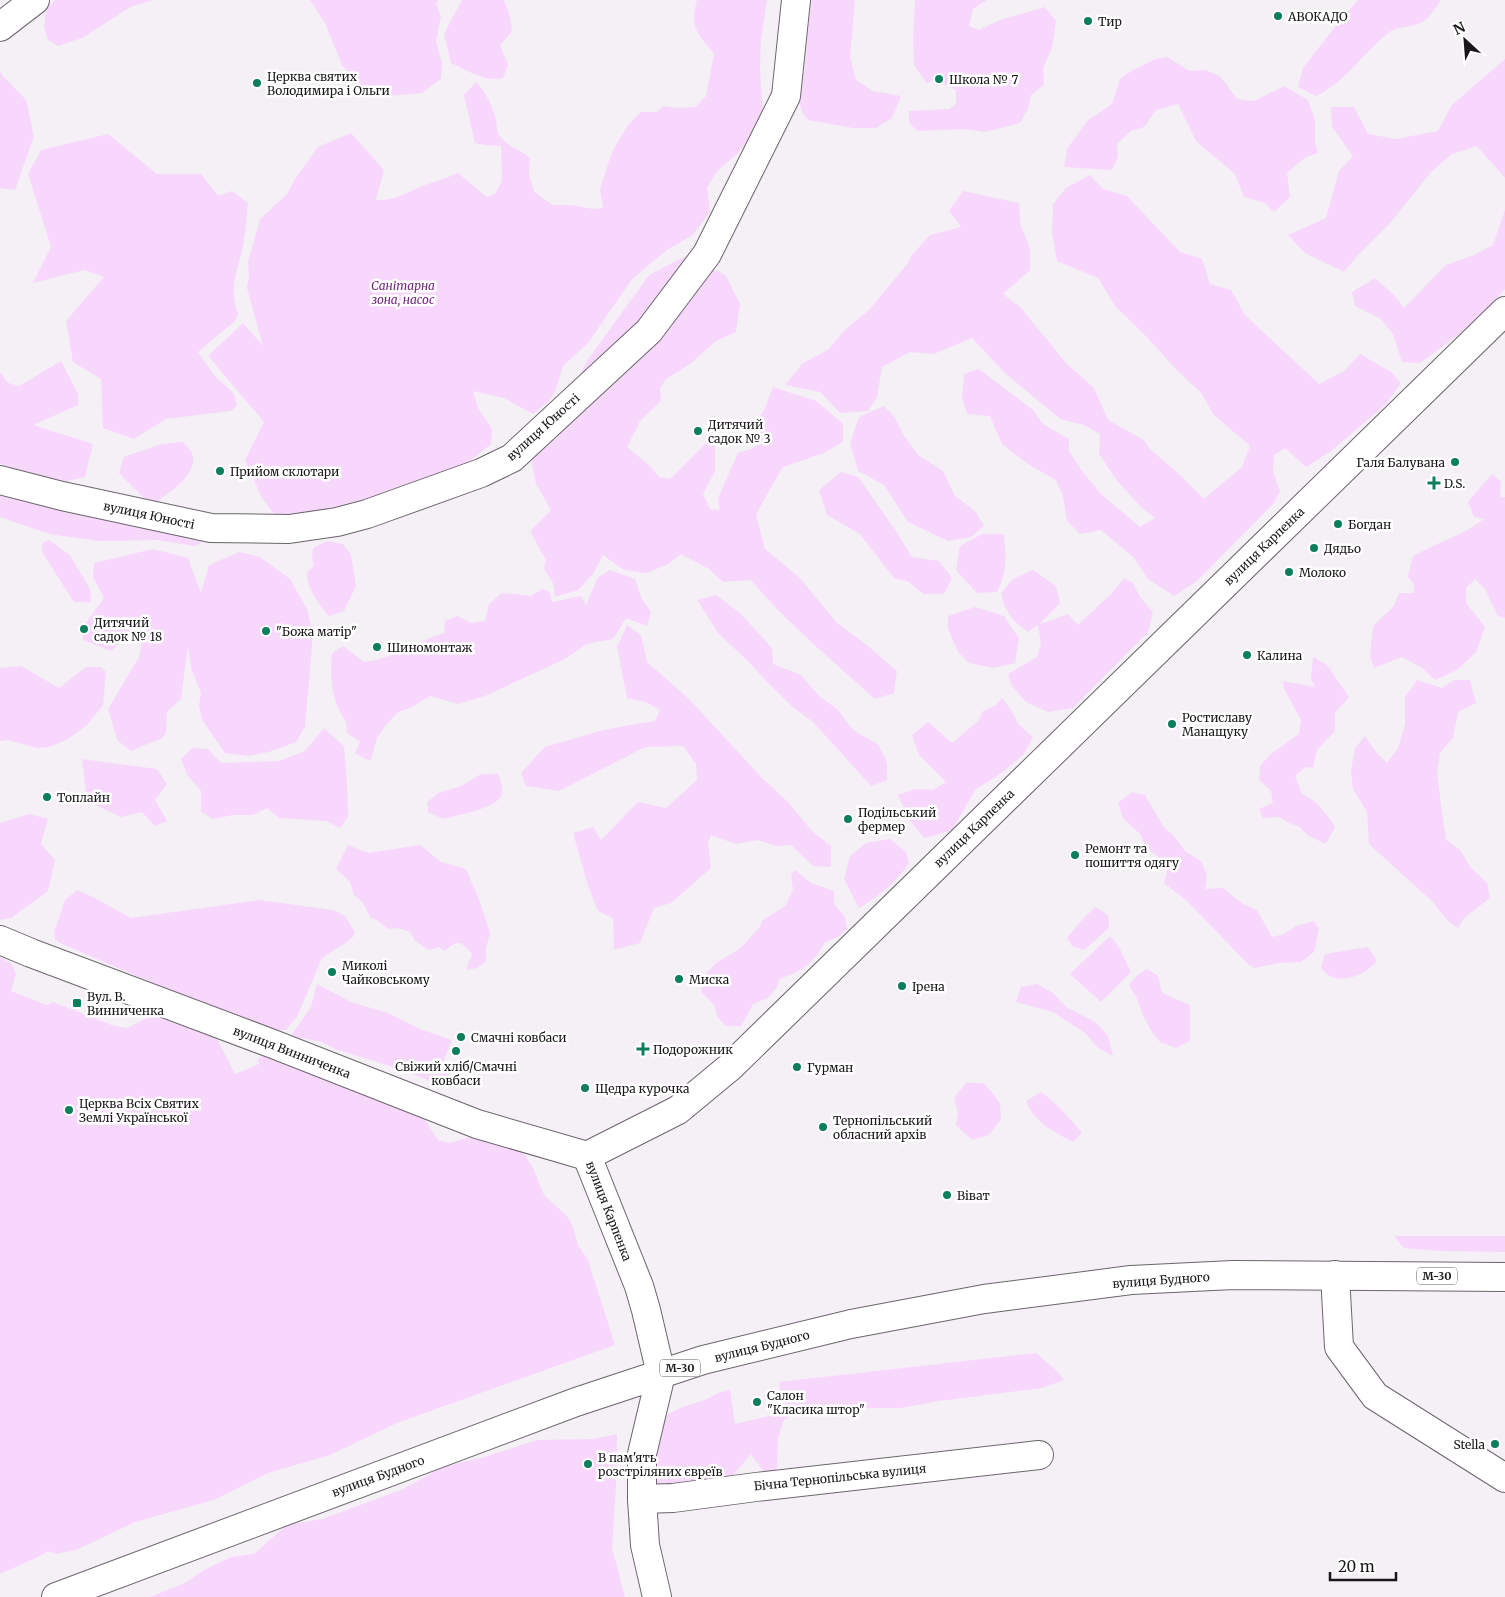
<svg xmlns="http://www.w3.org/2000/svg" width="1505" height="1597" font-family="Merriweather,serif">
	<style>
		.green { fill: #f8d7fd }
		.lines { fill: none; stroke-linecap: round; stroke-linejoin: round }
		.minor-casing { stroke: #6b656c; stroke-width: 30 }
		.major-casing { stroke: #6b656c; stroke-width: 30 }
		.highway-casing { stroke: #6b656c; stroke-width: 30 }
		.minor { stroke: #fff; stroke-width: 28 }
		.major { stroke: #fff; stroke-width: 28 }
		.highway { stroke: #fff; stroke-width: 28 }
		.poi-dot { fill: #0b7e5b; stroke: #fff; stroke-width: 2 }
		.labels { text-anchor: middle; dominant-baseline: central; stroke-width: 5; stroke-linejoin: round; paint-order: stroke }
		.shield { fill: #fff; stroke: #5e5d5e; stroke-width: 1 }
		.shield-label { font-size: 11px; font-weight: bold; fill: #191719 }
		.poi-label { font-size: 12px; fill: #191719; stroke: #fff; text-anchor: start }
		.park-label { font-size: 12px; font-style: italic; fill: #742580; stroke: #fff }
		.street-label { font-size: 12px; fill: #191719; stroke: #fff }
	</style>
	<rect width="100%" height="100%" fill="#f5eff6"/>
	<g class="green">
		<polygon points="55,0 154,0 132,6 82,38 58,46 48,40 44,27 46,10"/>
		<polygon points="310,0 438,0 436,4 441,16 436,41 442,63 441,79 422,93 377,97 357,83 342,65 325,23"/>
		<path d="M 462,0 L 504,0 L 510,16 L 512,31 L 500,45 L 508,65 L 503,78 C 487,83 466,70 451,63 L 444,34 Z"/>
		<path d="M 697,0 L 767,0 L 761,38 L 760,68 L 764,127 L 748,141 L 737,154 L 717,171 L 707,188 L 710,212 L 693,235 L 668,249 L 632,279 L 588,343 L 563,366 L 556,389 L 550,400 L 533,414 L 504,398 L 473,391 L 478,408 L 492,429 L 491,444 L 470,461 L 452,470 L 296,525 L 275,515 L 262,498 L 245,460 L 264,422 L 208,356 L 243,323 L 263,346 L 247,288 L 249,276 L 248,262 L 260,219 L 287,194 L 295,179 L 318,147 L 351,133 L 384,170 L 376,200 C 396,201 407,192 425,185 C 436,181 447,178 458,173 L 487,197 L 495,194 L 502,181 L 501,146 L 484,145 L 475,143 L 464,95 L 476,82 C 484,89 492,105 495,116 C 497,122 496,130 499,135 C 507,147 520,149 530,158 L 529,174 L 534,192 L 553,205 L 571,205 L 593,209 L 603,208 L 600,189 L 612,152 L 628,125 L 641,112 L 656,112 L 664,106 L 678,108 L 695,107 L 706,96 L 714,54 C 698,33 689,28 697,0 Z"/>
		<polygon points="811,0 855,0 850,57 856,80 873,91 901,96 892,118 876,128 853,128 808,120 803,114 794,87 804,74"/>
		<polygon points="915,0 987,0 973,9 969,26 979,30 1000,20 1045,7 1056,21 1052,48 1043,68 1044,85 1031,95 1028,108 1020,123 985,132 963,129 917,131 909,123 909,111 949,109 956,104 956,90 933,79 927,84 914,65 913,38"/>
		<path d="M 1358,0 L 1441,0 C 1437,6 1430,17 1424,21 C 1414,28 1398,25 1388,33 C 1362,54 1347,81 1316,96 L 1298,87 L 1303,68 L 1342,18 Z"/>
		<polygon points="1168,57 1189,71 1206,70 1221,77 1237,99 1254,101 1284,86 1308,100 1315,120 1315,142 1318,153 1306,157 1287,173 1290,197 1274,212 1265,203 1244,197 1235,174 1196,141 1178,104 1156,110 1144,127 1131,131 1117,144 1118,156 1112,170 1064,167 1067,149 1087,121 1112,104 1120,79 1133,70 1156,59"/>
		<polygon points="1505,59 1505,178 1477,146 1452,154 1431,172 1391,222 1359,254 1344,272 1305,253 1288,235 1326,218 1339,171 1353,156 1332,127 1331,107 1354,107 1368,134 1396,139 1438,131 1451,106"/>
		<polygon points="0,71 3,76 26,100 34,136 15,190 0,188"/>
		<path d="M 108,134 L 157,174 L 201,174 L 218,196 L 232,191 L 248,203 C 247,217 245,232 243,246 C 238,272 228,286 238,314 L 235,321 L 198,352 L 214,375 L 234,394 L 237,405 L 231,411 L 166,419 L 134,439 L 103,428 L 101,379 L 73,362 L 66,321 L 104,277 L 85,270 L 33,283 L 51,247 L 28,174 L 41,150 Z"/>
		<polygon points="1090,175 1103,189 1127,196 1180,252 1202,259 1210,284 1231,290 1245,315 1319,384 1344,371 1360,354 1391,372 1401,383 1385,405 1331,451 1306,467 1285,448 1274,455 1273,472 1280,491 1274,503 1196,582 1174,596 1148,579 1133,557 1101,530 1080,534 1067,521 1063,496 1056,480 1028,464 1002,444 990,416 967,414 962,398 964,374 979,369 1033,410 1043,424 1069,439 1069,451 1082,471 1101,494 1140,527 1155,518 1141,507 1118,482 1099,454 1100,434 1084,425 1060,419 1006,374 972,338 934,354 910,352 882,367 877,397 868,411 840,413 820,392 785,385 802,364 829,349 844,331 869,310 908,263 911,256 930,235 961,227 949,211 963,191 1019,203 1020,223 1030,248 1030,270 1003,294 1020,307 1067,364 1094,388 1108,420 1144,440 1149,448 1182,477 1204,499 1242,467 1250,446 1213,414 1202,394 1176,369 1146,336 1115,306 1098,278 1057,261 1052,234 1053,204 1066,188"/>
		<polygon points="1505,210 1505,289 1473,324 1420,363 1402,362 1393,334 1381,319 1355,306 1352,292 1375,278 1395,296 1404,308 1446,265 1474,255 1493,245"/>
		<path d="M 688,255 L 726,276 L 740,304 L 736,332 L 716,341 L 690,364 L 666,379 L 660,388 L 661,401 L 640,421 L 627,447 L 649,465 L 659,477 L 670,479 L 718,431 L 715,448 L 715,471 L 703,494 L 710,509 L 720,510 L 718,498 L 738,453 L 754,448 L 759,443 L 752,430 L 764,410 L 773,387 L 816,401 L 843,424 L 843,442 L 824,453 L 783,467 L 772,485 L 756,515 L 765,549 L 800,578 L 838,624 L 867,645 L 897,671 L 894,693 L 875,699 C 832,660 788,624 751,580 L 723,582 L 709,569 L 681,554 L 668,564 L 647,573 L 624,570 L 603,555 L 593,574 L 578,590 L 555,597 L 553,583 L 544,569 L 546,560 L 530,531 L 551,510 L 536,484 L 531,459 L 560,435 L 557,407 L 578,380 L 587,361 L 649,275 Z"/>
		<polygon points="61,361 78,394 78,405 33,425 93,444 85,477 63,482 0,464 0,372 8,383 19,386"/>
		<polygon points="884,406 894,416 903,434 918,455 943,471 955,496 975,511 984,526 971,537 948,541 908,522 884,485 858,471 850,443 859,417"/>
		<path d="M 183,442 C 185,445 189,448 191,451 C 203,473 166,495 151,505 L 119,473 L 124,457 L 161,444 Z"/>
		<polygon points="841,472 858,477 894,528 912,557 939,561 952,578 944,594 924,594 909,582 894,578 860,534 827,515 819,490"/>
		<path d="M 1492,474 L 1501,482 L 1500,497 L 1505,497 L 1505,618 L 1498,616 L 1485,589 L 1475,579 L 1466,588 L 1466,603 L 1485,627 L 1476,652 L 1457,670 L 1435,680 L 1422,668 L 1402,657 L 1374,668 L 1370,656 L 1373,626 L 1394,606 L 1399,593 L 1414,593 L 1414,584 L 1408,577 L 1413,556 C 1436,543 1462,536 1484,519 L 1474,517 L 1468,502 Z"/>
		<polygon points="0,488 202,538 200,544 194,546 158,540 99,541 49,534 0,517"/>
		<path d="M 982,534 L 1004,534 C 1006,559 1008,570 997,592 L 977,593 L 956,570 L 960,546 Z"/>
		<polygon points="49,540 70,555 90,589 91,602 74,602 42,552 42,543"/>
		<path d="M 327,541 L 343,544 L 351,555 L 356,586 L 344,611 L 329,616 C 319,605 306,587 307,572 L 314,566 L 312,559 L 313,548 Z"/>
		<polygon points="153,549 188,558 201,593 209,565 239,552 260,557 290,579 307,609 313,634 305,727 296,742 269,752 248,756 225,753 202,720 199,705 201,693 191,668 188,646 181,699 167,712 166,733 162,738 131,751 117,740 108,709 139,657 145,627 141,622 111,651 83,640 83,627 104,598 93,577 94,563"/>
		<path d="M 610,570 L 635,579 L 642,599 L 651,612 L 647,626 L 626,618 L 613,639 L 587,644 L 565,659 L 485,696 L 458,704 L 430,696 L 412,707 L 398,712 L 386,725 L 377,738 L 371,760 L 365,759 L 355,753 L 360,742 L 347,733 C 347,716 344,722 338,708 C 331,692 330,671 332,653 L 343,646 L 364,662 C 394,659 416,641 444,633 L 445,621 L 457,616 L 471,623 L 485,621 L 489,604 L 502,593 L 531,596 L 542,589 L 550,592 L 552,602 L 581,596 L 586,605 L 598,577 Z"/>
		<path d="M 1033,570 L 1056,586 L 1060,603 L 1040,624 L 1068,614 L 1078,625 L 1112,593 L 1124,578 L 1133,583 L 1140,597 L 1153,612 L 1148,632 L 1073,708 L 1048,712 L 1026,702 L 1012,686 L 1008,674 L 1037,657 L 1041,644 L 1038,625 L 1028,632 C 1012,621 1005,611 1001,593 L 1013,579 Z"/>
		<polygon points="716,595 740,613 772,648 773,664 801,675 819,696 837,709 854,731 878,744 887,763 887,780 871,786 813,722 794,708 768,683 748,661 719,634 697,600"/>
		<polygon points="975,607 1004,616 1019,638 1015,663 993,668 969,663 958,652 948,629 948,616"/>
		<polygon points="627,625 641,635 647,662 689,699 763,779 789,803 812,831 831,846 831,867 813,866 791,845 776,846 758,840 736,844 711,835 708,844 711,868 671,903 654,908 640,943 614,950 613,918 598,911 588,886 573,833 593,827 601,840 638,802 666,808 697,780 696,764 683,746 645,747 559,791 526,786 521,773 545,747 600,731 629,725 655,721 660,710 646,702 627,698 617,647"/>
		<path d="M 1313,657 L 1327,665 L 1349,697 L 1335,713 L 1335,731 L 1317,750 L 1313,768 L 1305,767 L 1295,776 L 1302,794 C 1318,801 1326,813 1335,827 L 1326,844 L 1307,835 L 1300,827 L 1289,823 L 1279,817 L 1263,818 L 1259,809 L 1273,803 L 1271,791 L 1259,780 L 1260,766 L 1272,753 L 1299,734 L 1301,720 L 1284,689 L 1283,681 L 1315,687 L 1311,679 Z"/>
		<polygon points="21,666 59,688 86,667 101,667 106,672 103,705 87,725 66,740 49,747 37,748 8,740 0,741 0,668"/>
		<polygon points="1417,680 1442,688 1454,680 1470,680 1476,703 1458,712 1453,738 1440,753 1437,774 1446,840 1460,850 1471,868 1487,883 1490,898 1464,918 1458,928 1447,920 1433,902 1369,844 1367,812 1353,789 1351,771 1355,748 1365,736 1376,752 1387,763 1398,748 1405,724 1405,697"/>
		<polygon points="1002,698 1012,711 1018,724 1033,737 1024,754 1003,772 975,790 952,830 924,838 908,818 898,795 916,789 933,790 946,782 919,755 912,735 928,722 952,743 978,721 983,711 996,705"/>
		<polygon points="324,728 344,746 347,782 348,817 340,828 326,821 279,818 267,808 253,815 233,815 213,819 201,812 201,791 187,775 181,759 192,748 208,749 221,763 279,761 305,751"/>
		<polygon points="82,759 157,769 167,784 155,800 167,821 155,826 142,812 121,817 87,801"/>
		<path d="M 481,774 L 498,774 C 501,781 504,789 501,796 C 495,809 456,815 443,819 L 428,812 L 427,802 L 439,793 L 461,786 Z"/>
		<polygon points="1132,792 1145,795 1165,829 1173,835 1185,851 1201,861 1207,875 1205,889 1223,888 1243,904 1257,910 1272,937 1284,934 1296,926 1314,921 1319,929 1314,952 1301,962 1279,963 1254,968 1249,965 1186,900 1164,883 1167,872 1161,859 1146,847 1140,834 1123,818 1118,803"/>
		<polygon points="29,814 48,819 41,844 55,860 48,891 11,918 0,920 0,823"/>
		<path d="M 890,839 L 906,852 L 909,863 C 894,885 881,894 859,908 L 844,879 L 850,856 L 866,843 Z"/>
		<path d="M 348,845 L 368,853 L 420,845 L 441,862 L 466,869 L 480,902 L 490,933 L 486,948 L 486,961 L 477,968 L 466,970 L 472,954 C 462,942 458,938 445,951 L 439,947 L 429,950 L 415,941 L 410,932 L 398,928 L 388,929 L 377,920 L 371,918 L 362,902 L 354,895 L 350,882 L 336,869 Z"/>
		<path d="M 795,870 L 811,883 L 834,891 L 834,904 L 845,917 L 847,929 L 838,937 L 825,942 C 813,964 803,970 780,979 L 777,987 L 768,998 L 753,1004 L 741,1026 L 726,1026 L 717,1016 L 714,1005 L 701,992 L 703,977 L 716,963 L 741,948 L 760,927 L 762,921 L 786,905 L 793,889 L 791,874 Z"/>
		<polygon points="77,890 93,897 131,918 259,900 334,910 345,916 355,932 353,937 342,945 322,958 297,1017 286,1030 265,1031 60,943 55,939 54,932 65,900"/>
		<polygon points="1095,907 1108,915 1109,928 1084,950 1072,946 1067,938 1081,921"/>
		<polygon points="1110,936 1120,949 1131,972 1101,1002 1070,974"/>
		<path d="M 1368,947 L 1377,961 C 1366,973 1347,984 1330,976 C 1327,975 1324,971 1321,968 L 1325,954 Z"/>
		<polygon points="0,958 11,963 16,974 11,991 47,1005 53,1002 114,1026 127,1028 155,1014 206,1029 217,1039 235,1074 259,1064 258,1059 268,1052 417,1107 438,1140 449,1143 478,1135 519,1145 533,1168 544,1195 567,1216 573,1227 578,1245 588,1260 615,1345 397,1423 330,1455 268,1473 214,1500 135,1522 76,1550 56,1554 48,1551 38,1557 0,1574"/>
		<polygon points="1147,969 1158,976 1162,993 1190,1005 1190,1041 1176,1048 1160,1042 1150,1029 1143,1015 1137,998 1129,985 1135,977"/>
		<polygon points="317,984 351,1002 388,1013 420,1029 452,1040 444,1060 451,1083 435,1083 403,1070 335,1049 322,1042 291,1036 311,1007"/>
		<polygon points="1037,984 1053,993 1066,1007 1095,1022 1108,1036 1113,1056 1097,1047 1085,1033 1053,1012 1016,1002 1021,987"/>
		<polygon points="967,1082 985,1084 1000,1103 1001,1119 989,1135 972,1140 956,1125 958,1113 954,1098"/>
		<path d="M 1041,1092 C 1057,1104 1069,1117 1082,1133 L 1073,1142 C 1054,1132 1034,1122 1026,1101 Z"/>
		<polygon points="1394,1236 1505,1236 1505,1252 1440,1251 1404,1248"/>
		<path d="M 1036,1353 L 1058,1372 L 1064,1380 L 1042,1388 L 939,1401 L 901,1408 L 804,1408 L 784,1420 L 778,1438 L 777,1468 L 766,1475 L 751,1454 L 731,1478 L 655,1489 L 651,1479 L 664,1417 C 676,1408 690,1405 704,1400 C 714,1396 719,1391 730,1390 L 735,1424 L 783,1413 L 779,1382 Z"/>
		<polygon points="617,1434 617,1471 612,1548 625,1597 150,1597 183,1584 206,1569 231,1557 254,1554 287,1525 322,1519 363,1504 403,1489 443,1467 485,1457 537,1440 593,1439"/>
	</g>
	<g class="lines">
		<defs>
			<g id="minor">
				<polyline points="0,27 35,0"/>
				<polyline points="0,480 62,496 211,528 289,529 337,522 367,514 481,473 512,458 649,331 707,254 786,96 796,0"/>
				<polyline points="1335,1275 1339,1347 1375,1396 1505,1478"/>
				<polyline points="642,1499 673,1498 756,1487 1039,1455"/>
				<polyline points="657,1597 645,1545 642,1499 642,1454 661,1374"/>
			</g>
			<g id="major">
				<polyline points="0,940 31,953 273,1044 477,1124 587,1156"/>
				<polyline points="587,1156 678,1110 730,1067 1505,311"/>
				<polyline points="587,1156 639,1286 646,1310 661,1374"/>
			</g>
			<polyline id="highway" points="56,1597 576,1402 703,1360 851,1324 984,1299 1131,1280 1233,1275 1505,1277"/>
		</defs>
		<use href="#minor" class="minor-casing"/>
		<use href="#major" class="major-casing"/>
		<use href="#highway" class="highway-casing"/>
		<use href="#minor" class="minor"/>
		<use href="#major" class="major"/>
		<use href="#highway" class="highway"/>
	</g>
	<g class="poi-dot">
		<circle cx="1278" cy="16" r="5"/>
		<circle cx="1088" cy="21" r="5"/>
		<circle cx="939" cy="79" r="5"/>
		<circle cx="257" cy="83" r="5"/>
		<circle cx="698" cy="431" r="5"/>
		<circle cx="1455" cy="462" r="5"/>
		<circle cx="220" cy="471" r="5"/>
		<path d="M1431.5 475.5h5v5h5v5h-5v5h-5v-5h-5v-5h5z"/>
		<circle cx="1338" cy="524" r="5"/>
		<circle cx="1314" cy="548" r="5"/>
		<circle cx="1289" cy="572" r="5"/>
		<circle cx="84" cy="629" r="5"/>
		<circle cx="266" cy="631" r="5"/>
		<circle cx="377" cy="647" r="5"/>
		<circle cx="1247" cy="655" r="5"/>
		<circle cx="1172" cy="724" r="5"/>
		<circle cx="47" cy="797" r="5"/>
		<circle cx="848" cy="819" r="5"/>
		<circle cx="1075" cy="855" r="5"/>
		<circle cx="332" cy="972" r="5"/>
		<circle cx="679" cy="979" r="5"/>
		<circle cx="902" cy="986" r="5"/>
		<rect x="72" y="998" width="10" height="10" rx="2.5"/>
		<circle cx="461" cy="1037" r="5"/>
		<path d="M640.5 1041.5h5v5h5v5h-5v5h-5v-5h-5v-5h5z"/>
		<circle cx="456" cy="1051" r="5"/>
		<circle cx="797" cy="1067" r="5"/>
		<circle cx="585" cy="1088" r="5"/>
		<circle cx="69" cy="1110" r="5"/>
		<circle cx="823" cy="1127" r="5"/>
		<circle cx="947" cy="1195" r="5"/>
		<circle cx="757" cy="1402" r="5"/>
		<circle cx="1495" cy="1444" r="5"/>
		<circle cx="588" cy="1464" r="5"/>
	</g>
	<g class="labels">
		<g class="shield">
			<rect x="1417" y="1267.5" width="40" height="17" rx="4"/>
			<rect x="660" y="1359.5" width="40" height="17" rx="4"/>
		</g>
		<g class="shield-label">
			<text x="1437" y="1276">М-30</text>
			<text x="680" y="1368">М-30</text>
		</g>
		<g class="poi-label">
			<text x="1288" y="16">АВОКАДО</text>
			<text x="1098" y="21">Тир</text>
			<text x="267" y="76">Церква святих<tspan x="267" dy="14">Володимира і Ольги</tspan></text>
			<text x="949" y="79">Школа № 7</text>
			<text x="708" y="424">Дитячий<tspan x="708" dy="14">садок № 3</tspan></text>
			<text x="1445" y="462" text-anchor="end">Галя Балувана</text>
			<text x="230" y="471">Прийом склотари</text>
			<text x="1444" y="483">D.S.</text>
			<text x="1348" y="524">Богдан</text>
			<text x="1324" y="548">Дядьо</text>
			<text x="1299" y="572">Молоко</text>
			<text x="94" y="622">Дитячий<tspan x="94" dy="14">садок № 18</tspan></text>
			<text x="276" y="631">"Божа матір"</text>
			<text x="387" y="647">Шиномонтаж</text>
			<text x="1257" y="655">Калина</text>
			<text x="1182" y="717">Ростиславу<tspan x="1182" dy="14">Манащуку</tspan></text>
			<text x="57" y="797">Топлайн</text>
			<text x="858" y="812">Подільський<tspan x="858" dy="14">фермер</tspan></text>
			<text x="1085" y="848">Ремонт та<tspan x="1085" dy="14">пошиття одягу</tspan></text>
			<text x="342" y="965">Миколі<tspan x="342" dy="14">Чайковському</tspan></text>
			<text x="689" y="979">Миска</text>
			<text x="912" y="986">Ірена</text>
			<text x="87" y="996">Вул. В.<tspan x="87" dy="14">Винниченка</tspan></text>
			<text x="471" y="1037">Смачні ковбаси</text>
			<text x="653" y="1049">Подорожник</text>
			<text x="456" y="1066" text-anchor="middle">Свіжий хліб/Смачні<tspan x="456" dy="14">ковбаси</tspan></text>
			<text x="807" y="1067">Гурман</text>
			<text x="595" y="1088">Щедра курочка</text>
			<text x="79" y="1103">Церква Всіх Святих<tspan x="79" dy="14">Землі Української</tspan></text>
			<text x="833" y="1120">Тернопільський<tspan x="833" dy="14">обласний архів</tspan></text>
			<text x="957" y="1195">Віват</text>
			<text x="767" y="1395">Салон<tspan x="767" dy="14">"Класика штор"</tspan></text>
			<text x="1485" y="1444" text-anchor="end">Stella</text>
			<text x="598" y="1457">В пам'ять<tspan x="598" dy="14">розстріляних євреїв</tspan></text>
		</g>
		<g class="park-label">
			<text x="403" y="285">Санітарна<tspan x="403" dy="14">зона, насос</tspan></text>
		</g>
		<g class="street-label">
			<text transform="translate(543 427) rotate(-42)">вулиця Юності</text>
			<text transform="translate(149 515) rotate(12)">вулиця Юності</text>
			<text transform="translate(1264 546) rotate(-44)">вулиця Карпенка</text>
			<text transform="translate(974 828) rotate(-44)">вулиця Карпенка</text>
			<text transform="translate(292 1052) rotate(21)">вулиця Винниченка</text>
			<text transform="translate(609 1211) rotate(69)">вулиця Карпенка</text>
			<text transform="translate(1161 1280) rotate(-4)">вулиця Будного</text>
			<text transform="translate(762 1346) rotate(-14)">вулиця Будного</text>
			<text transform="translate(378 1476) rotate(-20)">вулиця Будного</text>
			<text transform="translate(840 1477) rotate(-6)">Бічна Тернопільська вулиця</text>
		</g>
	</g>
	<g transform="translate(1465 40) rotate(334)" stroke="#ffffff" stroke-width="4" paint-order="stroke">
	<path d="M0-4L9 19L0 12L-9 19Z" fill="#191719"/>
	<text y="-8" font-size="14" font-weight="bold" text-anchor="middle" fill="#191719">N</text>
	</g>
	<path d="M1330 1572v8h66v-8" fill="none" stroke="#191719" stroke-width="2.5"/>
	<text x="1338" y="1572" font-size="15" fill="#191719" stroke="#ffffff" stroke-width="4" paint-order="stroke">20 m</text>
</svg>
